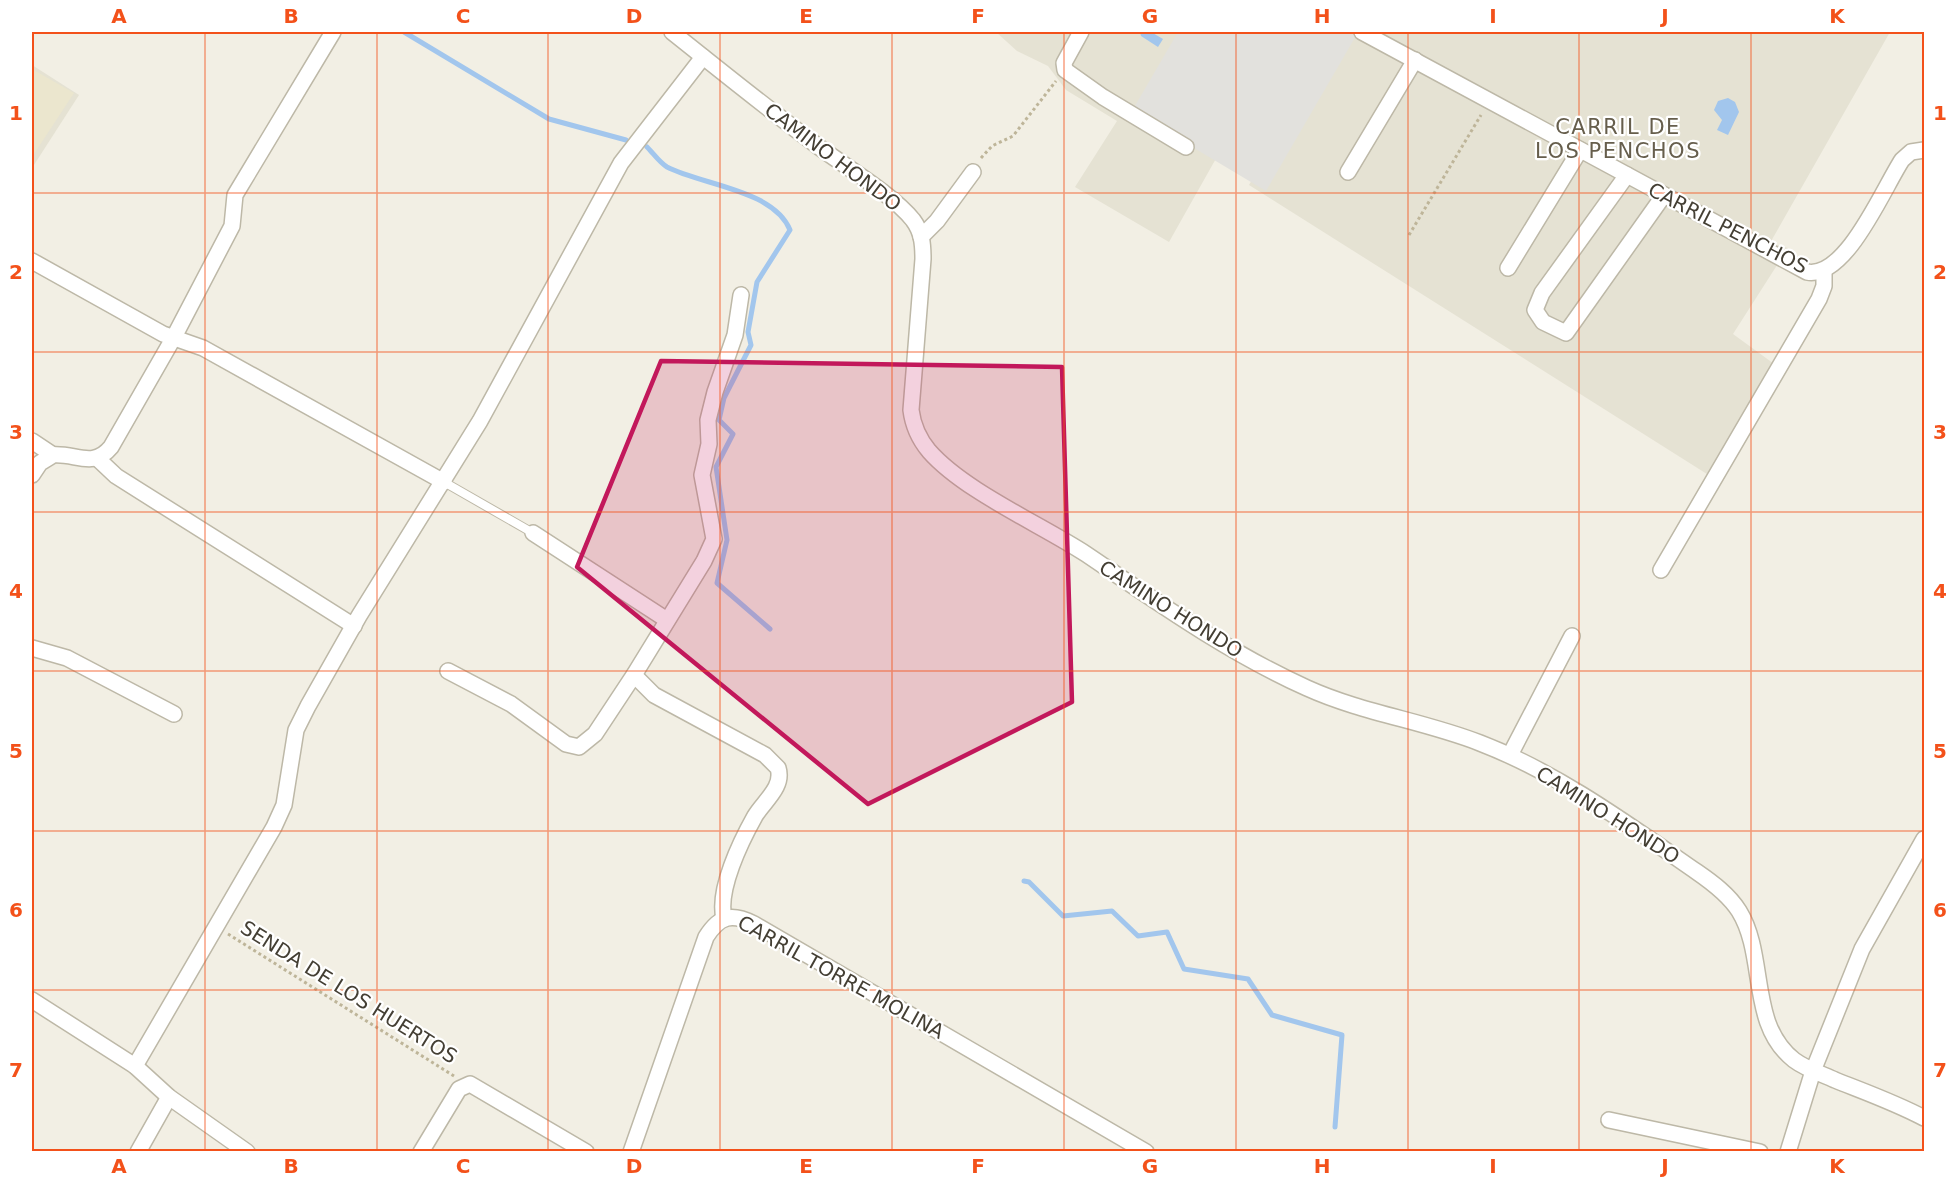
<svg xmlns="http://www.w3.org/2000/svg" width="1956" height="1183" font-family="'DejaVu Sans',sans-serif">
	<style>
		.residential { fill: #e5e2d3 }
		.education { fill: #ebe6ce }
		.parking { fill: #e2e1dd }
		.water { fill: #a2c6ed }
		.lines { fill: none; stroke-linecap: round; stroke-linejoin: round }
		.stream { stroke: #a2c6ed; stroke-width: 5 }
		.lane-casing { stroke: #bdb8a7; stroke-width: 10 }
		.street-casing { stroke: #bdb8a7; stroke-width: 18 }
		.path { stroke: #beb599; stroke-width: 3; stroke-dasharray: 3 3; stroke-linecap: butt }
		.lane { stroke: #fff; stroke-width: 8 }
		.street { stroke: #fff; stroke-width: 15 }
		.marked { fill: #c2185b; fill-opacity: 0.2; stroke: #c2185b; stroke-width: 4.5; stroke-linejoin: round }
		.grid { fill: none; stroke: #f3511a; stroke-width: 1.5; stroke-opacity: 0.55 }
		.labels { text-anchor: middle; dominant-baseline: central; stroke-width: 4.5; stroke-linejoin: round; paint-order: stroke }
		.street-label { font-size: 20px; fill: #443f34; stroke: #fff }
		.neighbourhood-label { font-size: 21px; letter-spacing: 1.5px; fill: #665e4c; stroke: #fff }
		.neatline { fill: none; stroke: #f3511a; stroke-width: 2 }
		.grid-label { font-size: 20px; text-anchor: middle; font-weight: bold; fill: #f3511a }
	</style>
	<rect width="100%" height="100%" fill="#f2efe4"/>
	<g class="residential">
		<polygon points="996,32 1186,32 1218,155 1169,242 1075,187 1117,121 1066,90 1048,66 1017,51"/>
		<polygon points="1335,32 1890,32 1770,243 1788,248 1733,334 1785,372 1718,481 1249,185 1338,34"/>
		<polygon points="32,65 79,95 32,168"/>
	</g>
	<polygon class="education" points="32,69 74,93 32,157"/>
	<polygon class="parking" points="1178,32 1353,32 1357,34 1266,191 1132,111"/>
	<g class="water">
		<polygon points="1140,32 1151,32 1163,39 1158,47 1141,36"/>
		<polygon points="1728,98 1735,102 1739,112 1728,135 1717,130 1722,120 1714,110 1718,101"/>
	</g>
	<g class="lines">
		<g class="stream">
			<polyline points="404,32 549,119 626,140"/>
			<path d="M 647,147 C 653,153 660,163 667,167 C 702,185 774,190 790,230 L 757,282 L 748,332 L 751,345 L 724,398 L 719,420 L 733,434 L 716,467 L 727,540 L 717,583 L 770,629"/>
			<polyline points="1024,881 1029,882 1063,916 1112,911 1138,936 1167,932 1184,969 1248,979 1272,1015 1342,1035 1335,1127"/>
		</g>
		<defs>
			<polyline id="lane" points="444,482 533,533"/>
			<g id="street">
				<path d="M 672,32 C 721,71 769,110 819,147 C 846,167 893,195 913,220 C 922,232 923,244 923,259 L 911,410 C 913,426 919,439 929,451 C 964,491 1040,524 1086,554 C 1157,602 1229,653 1307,688 C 1362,713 1424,721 1480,743 C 1558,773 1629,825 1697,872 C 1713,883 1729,895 1739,911 C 1767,956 1748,1024 1794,1060 C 1806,1069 1822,1074 1835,1080 C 1865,1092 1896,1103 1924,1118"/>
				<polyline points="1081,32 1064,63 1065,70 1103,97 1186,147"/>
				<path d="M 1362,32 L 1807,272 C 1846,279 1883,189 1902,160 L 1911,152 L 1924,150"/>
				<polyline points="1348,172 1415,60"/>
				<polyline points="1627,175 1542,293 1535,310 1543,322 1566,333 1664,195"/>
				<polyline points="921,237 937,221 973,172"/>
				<polyline points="32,261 163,334 203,348 444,482"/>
				<polyline points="1508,268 1580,150"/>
				<polyline points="32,441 53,455"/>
				<polyline points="98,459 116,476 354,626"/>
				<path d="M 32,475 L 40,463 L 53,455 C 76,453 93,469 111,447 L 174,337 L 232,226 L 235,195 L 333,32"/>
				<polyline points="533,533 667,620"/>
				<polyline points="1661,570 1819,299 1824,286 1824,271"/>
				<polyline points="32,648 67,658 174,714"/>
				<polyline points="448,671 511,704 566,744 579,747 595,734 634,675 704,561 714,539 702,475 709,444 708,420 715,392 735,335 741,295"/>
				<path d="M 634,675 L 654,695 L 765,755 L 778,768 C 784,787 764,801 755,816 C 741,841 717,890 724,918"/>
				<polyline points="1510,755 1572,636"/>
				<polyline points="32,1000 135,1066 169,1097 247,1152"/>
				<polyline points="135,1066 274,827 284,805 296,730 308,706 359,616 480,421 621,163 703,57"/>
				<polyline points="1609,1120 1760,1152"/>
				<polyline points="138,1152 169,1097"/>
				<polyline points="421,1152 459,1089 470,1084 586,1152"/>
				<path d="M 631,1152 L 706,937 C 720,915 732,913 754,924 L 1146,1152"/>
				<polyline points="1788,1152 1813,1071 1862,949 1924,839"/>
			</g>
		</defs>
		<use href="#lane" class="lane-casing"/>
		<use href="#street" class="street-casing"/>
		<g class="path">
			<polyline points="981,158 992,146 1013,136 1056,81"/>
			<polyline points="1409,235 1481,115"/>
			<polyline points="228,934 454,1076"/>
		</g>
		<use href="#lane" class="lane"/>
		<use href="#street" class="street"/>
	</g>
	<path class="marked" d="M 661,361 L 1062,367 L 1072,702 L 868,804 L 577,567 Z"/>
	<path class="grid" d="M 205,32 L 205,1152M 377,32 L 377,1152M 548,32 L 548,1152M 720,32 L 720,1152M 892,32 L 892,1152M 1064,32 L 1064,1152M 1236,32 L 1236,1152M 1408,32 L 1408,1152M 1579,32 L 1579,1152M 1751,32 L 1751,1152M 32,193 L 1924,193M 32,352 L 1924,352M 32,512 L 1924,512M 32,671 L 1924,671M 32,831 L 1924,831M 32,990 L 1924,990"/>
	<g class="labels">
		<g class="street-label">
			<text transform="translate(833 157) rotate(37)">CAMINO HONDO</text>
			<text transform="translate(1728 228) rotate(27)">CARRIL PENCHOS</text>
			<text transform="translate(1171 609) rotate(32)">CAMINO HONDO</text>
			<text transform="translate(1608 815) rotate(32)">CAMINO HONDO</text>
			<text transform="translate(841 977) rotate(29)">CARRIL TORRE MOLINA</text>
			<text transform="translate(349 992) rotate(32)">SENDA DE LOS HUERTOS</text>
		</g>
		<g class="neighbourhood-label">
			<text x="1618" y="127">CARRIL DE<tspan x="1618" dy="24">LOS PENCHOS</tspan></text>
		</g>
	</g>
	<rect width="1956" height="1183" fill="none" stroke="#ffffff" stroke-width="66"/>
	<rect x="33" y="33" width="1890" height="1117" class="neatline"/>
	<g class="grid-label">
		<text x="119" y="23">A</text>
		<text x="291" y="23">B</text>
		<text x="463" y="23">C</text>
		<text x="634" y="23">D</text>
		<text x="806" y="23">E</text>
		<text x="978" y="23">F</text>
		<text x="1150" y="23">G</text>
		<text x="1322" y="23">H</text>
		<text x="1493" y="23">I</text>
		<text x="1665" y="23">J</text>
		<text x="1837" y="23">K</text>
		<text x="16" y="120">1</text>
		<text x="1940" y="120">1</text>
		<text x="16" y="279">2</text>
		<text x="1940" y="279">2</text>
		<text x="16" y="439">3</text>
		<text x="1940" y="439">3</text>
		<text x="16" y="598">4</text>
		<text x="1940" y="598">4</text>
		<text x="16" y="758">5</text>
		<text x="1940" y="758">5</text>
		<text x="16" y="917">6</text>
		<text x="1940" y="917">6</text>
		<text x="16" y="1077">7</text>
		<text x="1940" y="1077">7</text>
		<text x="119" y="1173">A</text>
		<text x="291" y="1173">B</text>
		<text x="463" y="1173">C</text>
		<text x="634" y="1173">D</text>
		<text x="806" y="1173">E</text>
		<text x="978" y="1173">F</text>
		<text x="1150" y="1173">G</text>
		<text x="1322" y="1173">H</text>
		<text x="1493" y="1173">I</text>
		<text x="1665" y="1173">J</text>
		<text x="1837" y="1173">K</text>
	</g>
</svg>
